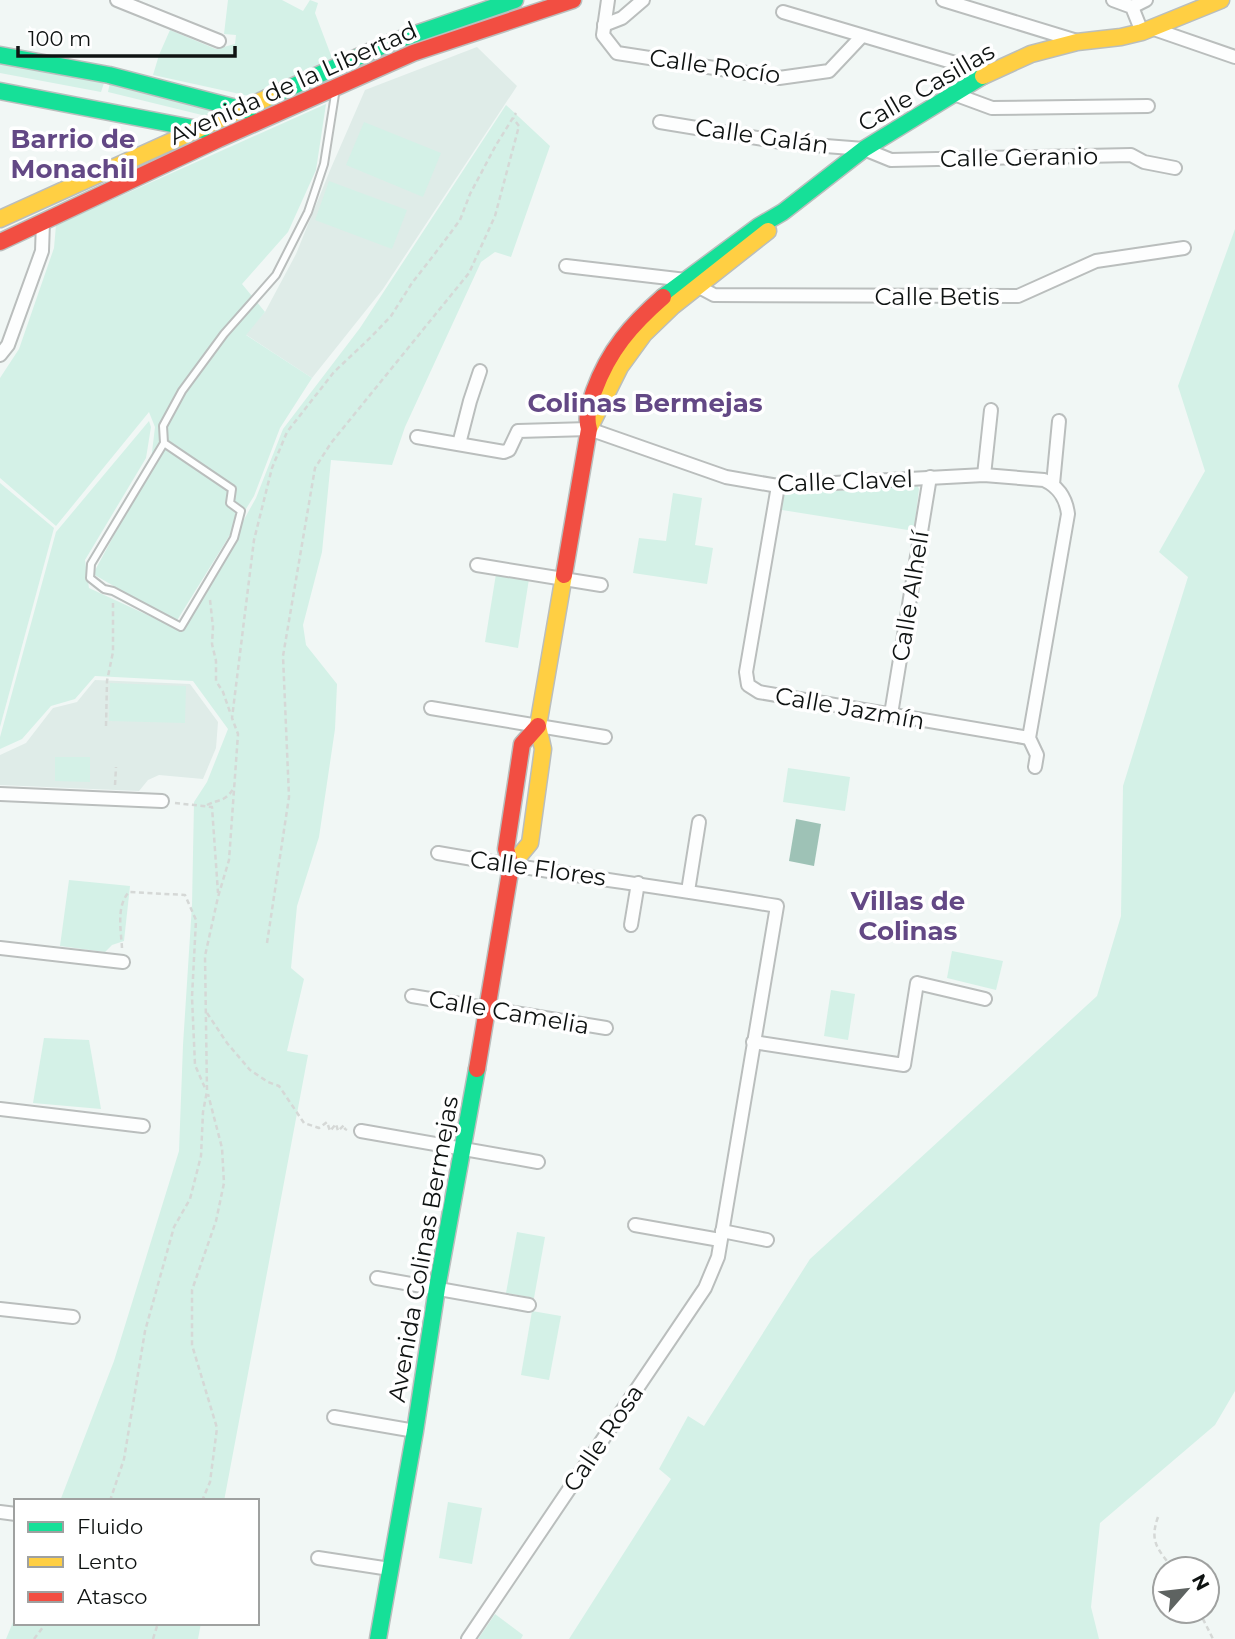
<svg xmlns="http://www.w3.org/2000/svg" width="1235" height="1639" font-family="Montserrat,sans-serif">
	<style>
		.built { fill: #dfece8 }
		.green { fill: #d4f1e7 }
		.water { fill: #9ec2b6 }
		.lines { fill: none; stroke-linecap: round; stroke-linejoin: round }
		.lane-casing { stroke: #babebd; stroke-width: 10 }
		.street-casing { stroke: #babebd; stroke-width: 16 }
		.fast-casing { stroke: #babebd; stroke-width: 19 }
		.slow-casing { stroke: #babebd; stroke-width: 19 }
		.jam-casing { stroke: #babebd; stroke-width: 19 }
		.path { stroke: #d5d8d6; stroke-width: 2.5; stroke-dasharray: 5 3.5; stroke-linecap: butt }
		.lane { stroke: #fdfefe; stroke-width: 6 }
		.street { stroke: #fdfefe; stroke-width: 12 }
		.fast { stroke: #16e098; stroke-width: 16 }
		.slow { stroke: #ffcf43; stroke-width: 16 }
		.jam { stroke: #f24e42; stroke-width: 16 }
		.labels { text-anchor: middle; dominant-baseline: central; stroke-width: 7; stroke-linejoin: round; paint-order: stroke }
		.street-label { font-size: 24px; fill: #0f1312; stroke: #fff }
		.neighbourhood-label { font-size: 26px; font-weight: bold; fill: #634885; stroke: #fff }
	</style>
	<rect width="100%" height="100%" fill="#f1f7f5"/>
	<g class="built">
		<polygon points="477,47 517,86 383,289 312,378 245,334 265,312 296,254 331,168 365,90"/>
		<polygon points="95,680 190,684 218,722 216,748 203,779 159,775 148,780 139,791 0,785 0,755 26,743 53,708 77,702"/>
	</g>
	<g class="green">
		<polygon points="228,0 282,0 303,11 310,0 318,3 315,13 332,58 249,96 153,75 159,55 170,30 216,49 235,44 236,35 224,34"/>
		<polygon points="0,62 104,83 101,92 0,73"/>
		<polygon points="110,82 217,108 206,116 108,92"/>
		<polygon points="326,104 316,170 288,232 242,284 265,312 246,335 312,378 280,428 254,496 176,622 93,574 150,469 155,427 149,412 56,526 0,478 0,378 19,349 54,248 56,225"/>
		<polygon points="506,105 550,146 511,257 495,252 481,262 405,427 392,465 331,460 322,552 303,625 306,645 337,684 335,729 319,837 297,906 291,968 304,979 287,1051 308,1055 224,1501 60,1501 114,1361 179,1151 183,1045 192,905 194,802 207,782 228,729 193,681 95,676 75,699 51,706 22,739 0,749 0,737 56,532 149,421 151,427 146,458 85,560 89,588 182,631 256,498 283,429 360,328"/>
		<polygon points="364,122 441,153 423,197 346,165"/>
		<polygon points="329,181 407,210 392,249 315,220"/>
		<polygon points="1235,229 1235,1391 1215,1425 1100,1523 1091,1607 1099,1639 569,1639 671,1479 659,1469 688,1416 704,1426 810,1259 1097,996 1121,916 1123,786 1188,577 1159,552 1205,471 1178,386"/>
		<polygon points="0,483 54,528 0,727"/>
		<polygon points="917,485 919,489 914,531 782,510 784,490 834,491"/>
		<polygon points="673,493 702,498 695,545 713,548 707,584 633,573 639,538 666,541"/>
		<polygon points="496,574 529,579 518,648 485,642"/>
		<polygon points="110,683 186,686 185,723 109,721"/>
		<polygon points="55,757 90,757 90,782 55,781"/>
		<polygon points="788,768 850,777 845,811 783,802"/>
		<polygon points="69,880 130,886 124,941 112,945 105,952 60,946"/>
		<polygon points="952,951 1003,961 996,990 947,978"/>
		<polygon points="831,990 855,994 848,1040 824,1036"/>
		<polygon points="44,1038 89,1040 101,1109 33,1103"/>
		<polygon points="517,1232 545,1237 534,1298 506,1293"/>
		<polygon points="532,1311 561,1316 549,1380 521,1375"/>
		<polygon points="448,1502 482,1508 472,1564 439,1558"/>
		<polygon points="495,1614 523,1635 521,1639 478,1639"/>
		<polygon points="16,1615 16,1623 201,1623 198,1639 6,1639"/>
	</g>
	<polygon class="water" points="796,819 821,824 814,866 789,861"/>
	<g class="lines">
		<defs>
			<polyline id="lane" points="164,443 232,489 230,503 241,511 234,538 181,627 113,591 104,589 90,578 91,564 164,443 163,426 182,391 224,334 276,275 308,212 324,164 336,88"/>
			<g id="street">
				<polyline points="117,0 219,41"/>
				<polyline points="608,0 603,35 617,53 779,78 829,71 862,36"/>
				<polyline points="943,0 1077,41"/>
				<polyline points="1113,0 1132,7 1142,32"/>
				<polyline points="1132,7 1146,0"/>
				<polyline points="783,12 989,73"/>
				<polyline points="604,25 622,18 643,0"/>
				<polyline points="1151,28 1235,57"/>
				<polyline points="954,94 992,108 1148,106"/>
				<polyline points="660,122 787,143 864,149 891,160 1131,155 1144,162 1175,168"/>
				<polyline points="566,266 686,280 714,295 1018,296 1096,261 1184,248"/>
				<polyline points="0,355 8,345 42,251 43,222"/>
				<path d="M 417,437 L 504,452 L 509,450 L 518,431 L 589,429 L 726,477 L 778,486 L 984,475 L 1044,480 C 1059,487 1066,498 1068,514 L 1029,738 L 1037,755 L 1035,767"/>
				<polyline points="459,444 470,401 480,371"/>
				<polyline points="984,475 991,410"/>
				<polyline points="1053,484 1059,421"/>
				<polyline points="778,486 746,672 748,685 759,692 1029,738"/>
				<polyline points="477,565 601,585"/>
				<polyline points="431,708 605,737"/>
				<polyline points="891,714 930,477"/>
				<polyline points="0,794 162,801"/>
				<path d="M 438,853 C 551,873 664,887 777,906 L 718,1257 L 705,1288 L 468,1639"/>
				<polyline points="688,891 699,822"/>
				<polyline points="631,925 638,883"/>
				<polyline points="0,948 123,962"/>
				<polyline points="412,996 606,1028"/>
				<polyline points="753,1042 904,1065 917,983 985,999"/>
				<polyline points="0,1109 143,1126"/>
				<polyline points="361,1131 538,1162"/>
				<polyline points="635,1225 720,1240"/>
				<polyline points="722,1231 767,1240"/>
				<polyline points="377,1278 529,1305"/>
				<polyline points="0,1309 73,1317"/>
				<polyline points="334,1417 415,1431"/>
				<polyline points="0,1512 16,1514"/>
				<polyline points="318,1558 390,1569"/>
			</g>
			<g id="fast">
				<polyline points="0,55 109,75 248,111"/>
				<polyline points="0,91 203,130"/>
				<polyline points="267,98 389,43 515,0"/>
				<polyline points="663,297 759,226 783,212 864,149 983,76"/>
				<polyline points="378,1639 415,1431 437,1288 477,1069"/>
			</g>
			<g id="slow">
				<polyline points="983,76 1031,54 1077,42 1121,37 1142,32 1221,0"/>
				<polyline points="0,219 267,98"/>
				<polyline points="590,427 620,367 644,334 673,306 768,231"/>
				<polyline points="511,866 530,843 543,749 538,726 564,575"/>
			</g>
			<g id="jam">
				<polyline points="0,242 219,139 413,53 573,0"/>
				<path d="M 564,575 L 589,429 C 585,416 590,403 594,391 C 609,350 631,325 663,297"/>
				<polyline points="477,1069 511,866 506,849 522,744 538,726"/>
			</g>
		</defs>
		<use href="#lane" class="lane-casing"/>
		<use href="#street" class="street-casing"/>
		<use href="#fast" class="fast-casing"/>
		<use href="#slow" class="slow-casing"/>
		<use href="#jam" class="jam-casing"/>
		<g class="path">
			<polyline points="210,600 213,627 212,644 216,661 216,681 223,692 231,715"/>
			<polyline points="106,726 107,681 113,652 113,603"/>
			<polyline points="115,785 116,767"/>
			<polyline points="175,803 212,807 218,893"/>
			<path d="M 207,805 C 219,799 225,802 233,789"/>
			<polyline points="267,943 289,797 283,656 315,468 331,443 469,273 495,216 519,126 513,118"/>
			<path d="M 122,948 C 121,930 116,906 129,892 L 185,895 L 196,920 L 192,997 L 195,1065 L 205,1088"/>
			<polyline points="207,1013 227,1043 250,1070 268,1082 279,1086 304,1123 319,1128 327,1122 330,1131 336,1124 338,1131 344,1125 345,1129 347,1130"/>
			<polyline points="110,1501 124,1459 145,1331 174,1227 190,1199 201,1156 203,1112 207,1091 205,956 218,897 229,860 238,734 232,718 254,540 272,468 287,432 334,372 371,337 391,316 412,283 440,247 460,220 470,194 496,145 516,113"/>
			<polyline points="202,1501 210,1482 217,1428 192,1345 192,1290 216,1221 224,1183 222,1148 208,1094"/>
			<path d="M 1158,1517 C 1149,1542 1158,1549 1173,1569"/>
			<polyline points="1199,1611 1213,1639"/>
			<polyline points="34,1639 46,1623"/>
			<polyline points="153,1639 158,1623"/>
		</g>
		<use href="#lane" class="lane"/>
		<use href="#street" class="street"/>
		<use href="#fast" class="fast"/>
		<use href="#slow" class="slow"/>
		<use href="#jam" class="jam"/>
	</g>
	<g class="labels">
		<g class="street-label">
			<text transform="translate(715 66) rotate(8)">Calle Rocío</text>
			<text transform="translate(293 83) rotate(-24)">Avenida de la Libertad</text>
			<text transform="translate(926 87) rotate(-30)">Calle Casillas</text>
			<text transform="translate(762 136) rotate(8)">Calle Galán</text>
			<text transform="translate(1019 157) rotate(-1)">Calle Geranio</text>
			<text x="937" y="296">Calle Betis</text>
			<text transform="translate(845 481) rotate(-2)">Calle Clavel</text>
			<text transform="translate(910 596) rotate(-81)">Calle Alhelí</text>
			<text transform="translate(850 708) rotate(10)">Calle Jazmín</text>
			<text transform="translate(538 868) rotate(8)">Calle Flores</text>
			<text transform="translate(509 1012) rotate(10)">Calle Camelia</text>
			<text transform="translate(423 1249) rotate(-80)">Avenida Colinas Bermejas</text>
			<text transform="translate(603 1438) rotate(-56)">Calle Rosa</text>
		</g>
		<g class="neighbourhood-label">
			<text x="73" y="139">Barrio de<tspan x="73" dy="30">Monachil</tspan></text>
			<text x="645" y="403">Colinas Bermejas</text>
			<text x="908" y="901">Villas de<tspan x="908" dy="30">Colinas</tspan></text>
		</g>
	</g>
	<rect x="14" y="1499" width="245" height="126" fill="#ffffff" stroke="#9fa1a0" stroke-width="2"/>
	<rect x="28" y="1522" width="35" height="10" fill="#16e098" stroke="#9fa1a0" stroke-width="2"/>
	<text x="77" y="1534" font-size="21" fill="#0f1312">Fluido</text>
	<rect x="28" y="1557" width="35" height="10" fill="#ffcf43" stroke="#9fa1a0" stroke-width="2"/>
	<text x="77" y="1569" font-size="21" fill="#0f1312">Lento</text>
	<rect x="28" y="1592" width="35" height="10" fill="#f24e42" stroke="#9fa1a0" stroke-width="2"/>
	<text x="77" y="1604" font-size="21" fill="#0f1312">Atasco</text>
	<g transform="translate(1186 1590) rotate(62)"><circle r="33" fill="#ffffff" stroke="#9fa1a0" stroke-width="2"/>
	<path d="M0-5L12 26L0 18L-12 26Z" fill="#5e6361"/>
	<text y="-10" font-size="19" font-weight="bold" text-anchor="middle" fill="#0f1312">N</text>
	</g>
	<path d="M18 46v10h217v-10" fill="none" stroke="#0f1312" stroke-width="3.5"/>
	<text x="28" y="46" font-size="21" fill="#0f1312" stroke="#ffffff" stroke-width="5" paint-order="stroke">100 m</text>
</svg>
